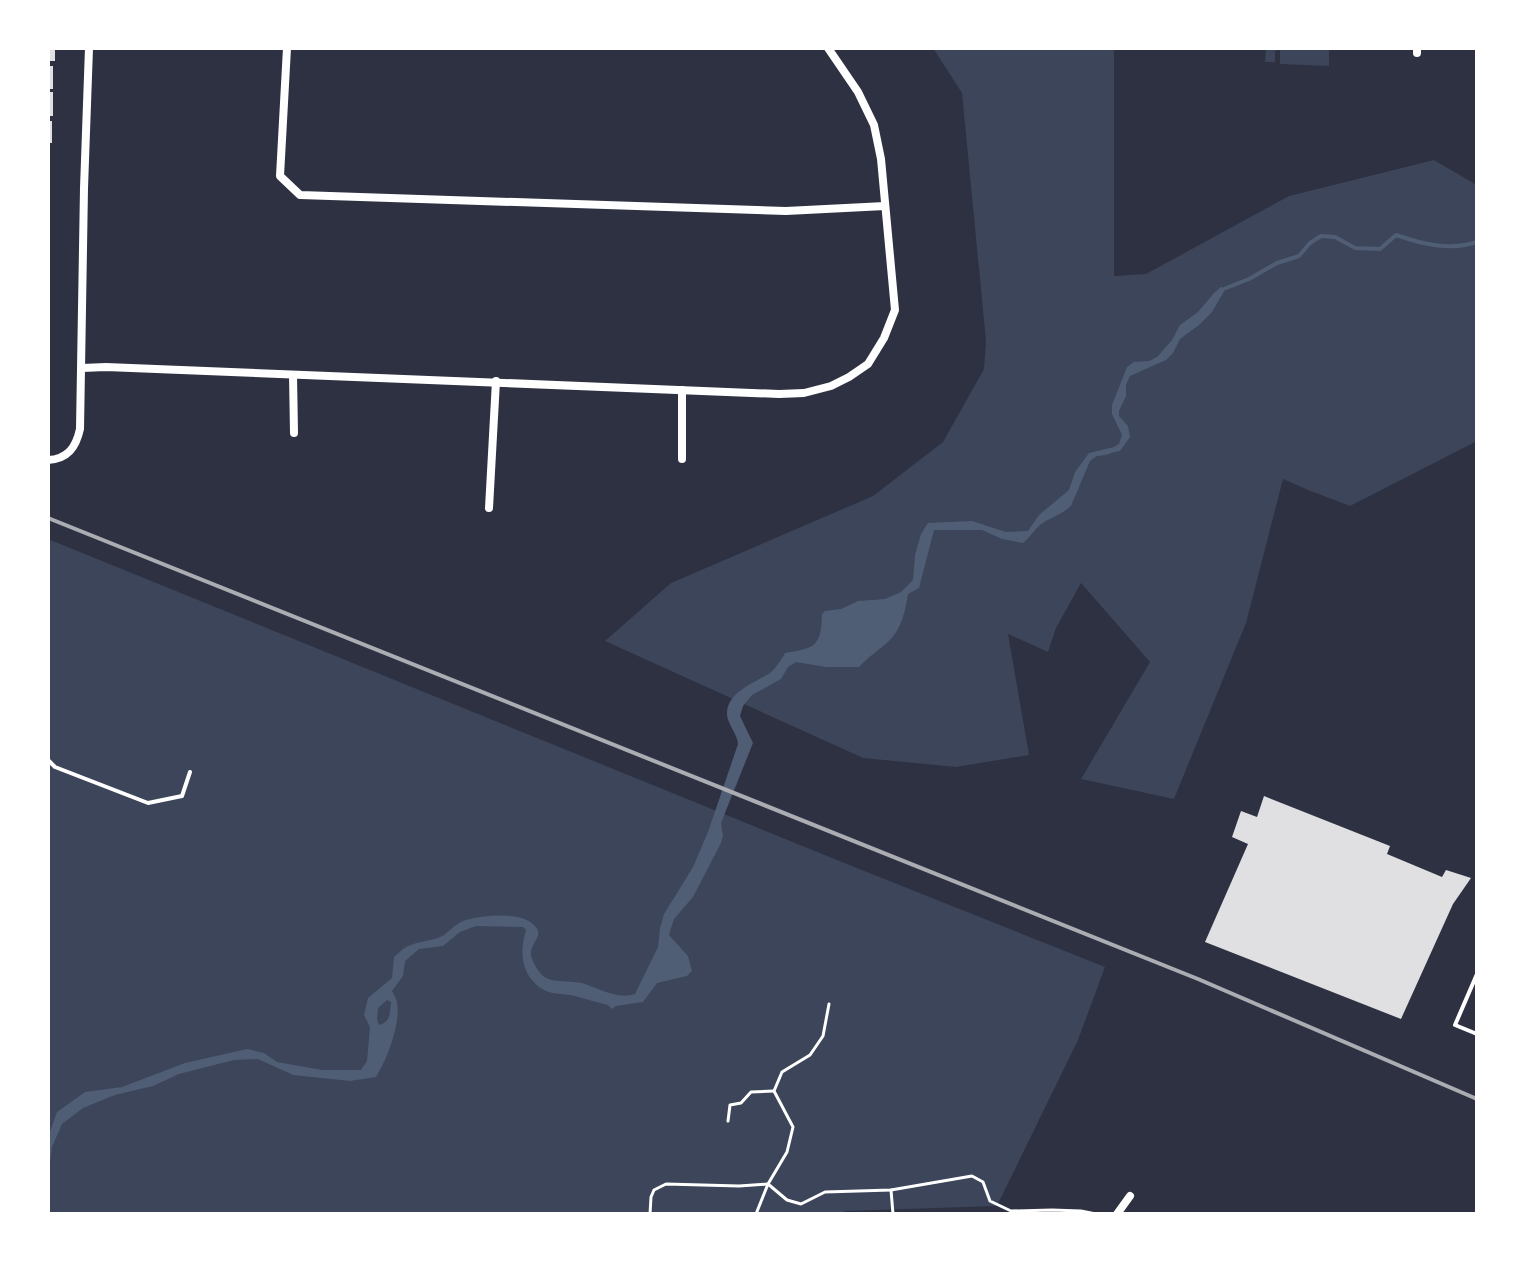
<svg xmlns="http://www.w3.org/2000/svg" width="1525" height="1262" font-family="'Fira Sans Condensed',sans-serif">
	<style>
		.green { fill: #3c4559 }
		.water { fill: #4f5d75; fill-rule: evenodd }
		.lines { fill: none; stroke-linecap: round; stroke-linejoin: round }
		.stream { stroke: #4f5d75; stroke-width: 4 }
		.building { fill: #e0e0e3 }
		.path { stroke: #fff; stroke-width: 3 }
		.service { stroke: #fff; stroke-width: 4 }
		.minor { stroke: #fff; stroke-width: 8 }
		.rail { stroke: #abadb3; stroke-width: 4 }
	</style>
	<rect width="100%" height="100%" fill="#2d3142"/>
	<g class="green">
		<polygon points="933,48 1114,48 1114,276 1146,274 1289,196 1434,160 1475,184 1477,183 1477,441 1350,506 1308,490 1283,479 1246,623 1174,799 1081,779 1150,662 1081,583 1056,628 1048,652 1008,634 1029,755 956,767 863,758 605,641 671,583 873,496 943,442 984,369 986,341 962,93"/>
		<polygon points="1258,48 1329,48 1329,66 1280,64 1280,50 1275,51 1275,62 1265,62 1266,49"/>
		<polygon points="48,539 842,862 1105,967 1078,1040 997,1206 845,1211 841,1214 48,1214"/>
	</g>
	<path class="water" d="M 1221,287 L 1226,288 L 1212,312 L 1199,325 L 1180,339 L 1173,353 L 1166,360 L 1130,376 L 1126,385 L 1126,396 L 1119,411 L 1119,416 L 1128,426 L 1130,437 L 1120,451 C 1111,452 1106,456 1097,456 L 1090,461 L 1071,506 C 1061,516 1046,518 1037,528 C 1032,533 1029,538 1023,543 L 1002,539 L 982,530 L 934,530 L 919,588 L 908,594 C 905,612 902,628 889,641 C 879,650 868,657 859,667 L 826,667 L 796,662 L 788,667 L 781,679 L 752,695 L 743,706 L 740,716 L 753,743 L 721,823 L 723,836 L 721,843 L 693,897 L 674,919 L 669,935 L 688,956 L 692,971 L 687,976 L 657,983 L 643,1002 L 616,1006 L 612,1009 L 608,1005 C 595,1002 583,998 571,995 C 562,994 553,994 546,991 C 521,978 519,953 526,930 L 523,927 L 476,926 L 460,932 L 443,946 L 419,949 L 405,961 L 403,976 L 392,991 C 394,995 396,998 397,1002 C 401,1023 387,1060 376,1077 L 350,1081 L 293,1075 L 258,1059 L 234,1060 L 179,1074 L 153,1086 L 115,1095 L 83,1108 L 62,1124 L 52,1147 L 48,1178 L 48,1137 L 57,1112 L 85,1092 L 122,1087 L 185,1063 L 247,1049 L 264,1053 L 277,1062 L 322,1070 L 361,1070 L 367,1061 L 370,1027 L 364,1015 L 368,998 L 392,978 L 394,957 C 398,954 403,948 408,946 C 417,942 428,941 438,938 C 447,935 453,925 463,921 C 479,915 521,911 534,925 C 545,935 532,941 531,952 C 530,958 537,969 541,974 C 550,984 569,980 582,983 C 598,988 618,1000 635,994 L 658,947 L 660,928 L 664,914 L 693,867 L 708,832 L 738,744 C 737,733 728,725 727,715 C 726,692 755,683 770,673 C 776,668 781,660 785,653 C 816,648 821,646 822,614 L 825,611 L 841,609 L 858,601 L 885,599 L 901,592 L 913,580 L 915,555 L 921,534 L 928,523 L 972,521 L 1006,532 L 1028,531 L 1039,515 L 1069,490 L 1075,472 L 1089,453 L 1114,447 L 1119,444 L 1122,435 L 1112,414 L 1112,405 L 1127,367 L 1134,362 L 1149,361 L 1157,357 L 1172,340 L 1180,325 L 1198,312 L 1214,293 ZM 387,1000 L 391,1002 C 390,1012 391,1022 379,1025 L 377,1019 L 378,1008 Z"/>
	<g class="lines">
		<path class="stream" d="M 1226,288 L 1249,279 L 1277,263 L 1299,256 L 1310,243 L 1321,236 L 1335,237 L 1355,248 L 1380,249 L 1396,235 C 1422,244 1450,251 1477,242"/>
	</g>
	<g class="building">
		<rect x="48" y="48" width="7" height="13"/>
		<rect x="48" y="66" width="5" height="23"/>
		<rect x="48" y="92" width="5" height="24"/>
		<rect x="48" y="121" width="4" height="22"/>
		<polygon points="1264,796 1390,846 1387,854 1442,877 1446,870 1471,878 1453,904 1401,1019 1205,942 1248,844 1232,837 1241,811 1257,817"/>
	</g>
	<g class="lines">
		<g class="path">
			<polyline points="728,1121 730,1105 741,1103 751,1092 774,1091"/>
			<polyline points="891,1190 893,1214"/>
			<polyline points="650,1214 651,1197 654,1190 666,1184 739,1186 768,1184 787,1200 801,1204 825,1192 891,1190 972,1176 983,1182 990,1201 1011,1211 1052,1210 1081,1211 1096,1214"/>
			<polyline points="756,1214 768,1184 787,1152 793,1127 774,1091 782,1072 810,1055 823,1036 829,1004"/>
		</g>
		<g class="service">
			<polyline points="48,760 55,767 148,803 182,796 190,772"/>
			<polyline points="1477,974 1455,1025 1477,1034"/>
		</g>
		<g class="minor">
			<polyline points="287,48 280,176 300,195 786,211 885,206"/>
			<polyline points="1417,53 1417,48"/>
			<polyline points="82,368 106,367 779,394 804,393 831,386 849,377 868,364 884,338 895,310 881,159 874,125 858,92 828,48"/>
			<polyline points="293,375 294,433"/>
			<polyline points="682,459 682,390"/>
			<path d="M 48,460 C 68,459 76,447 80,429 L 84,188 L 89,48"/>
			<polyline points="489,508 496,381"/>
			<polyline points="1117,1214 1130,1196"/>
		</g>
		<polyline class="rail" points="48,518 1198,979 1477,1099"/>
	</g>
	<rect width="1525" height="1262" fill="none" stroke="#ffffff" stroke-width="100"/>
</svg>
